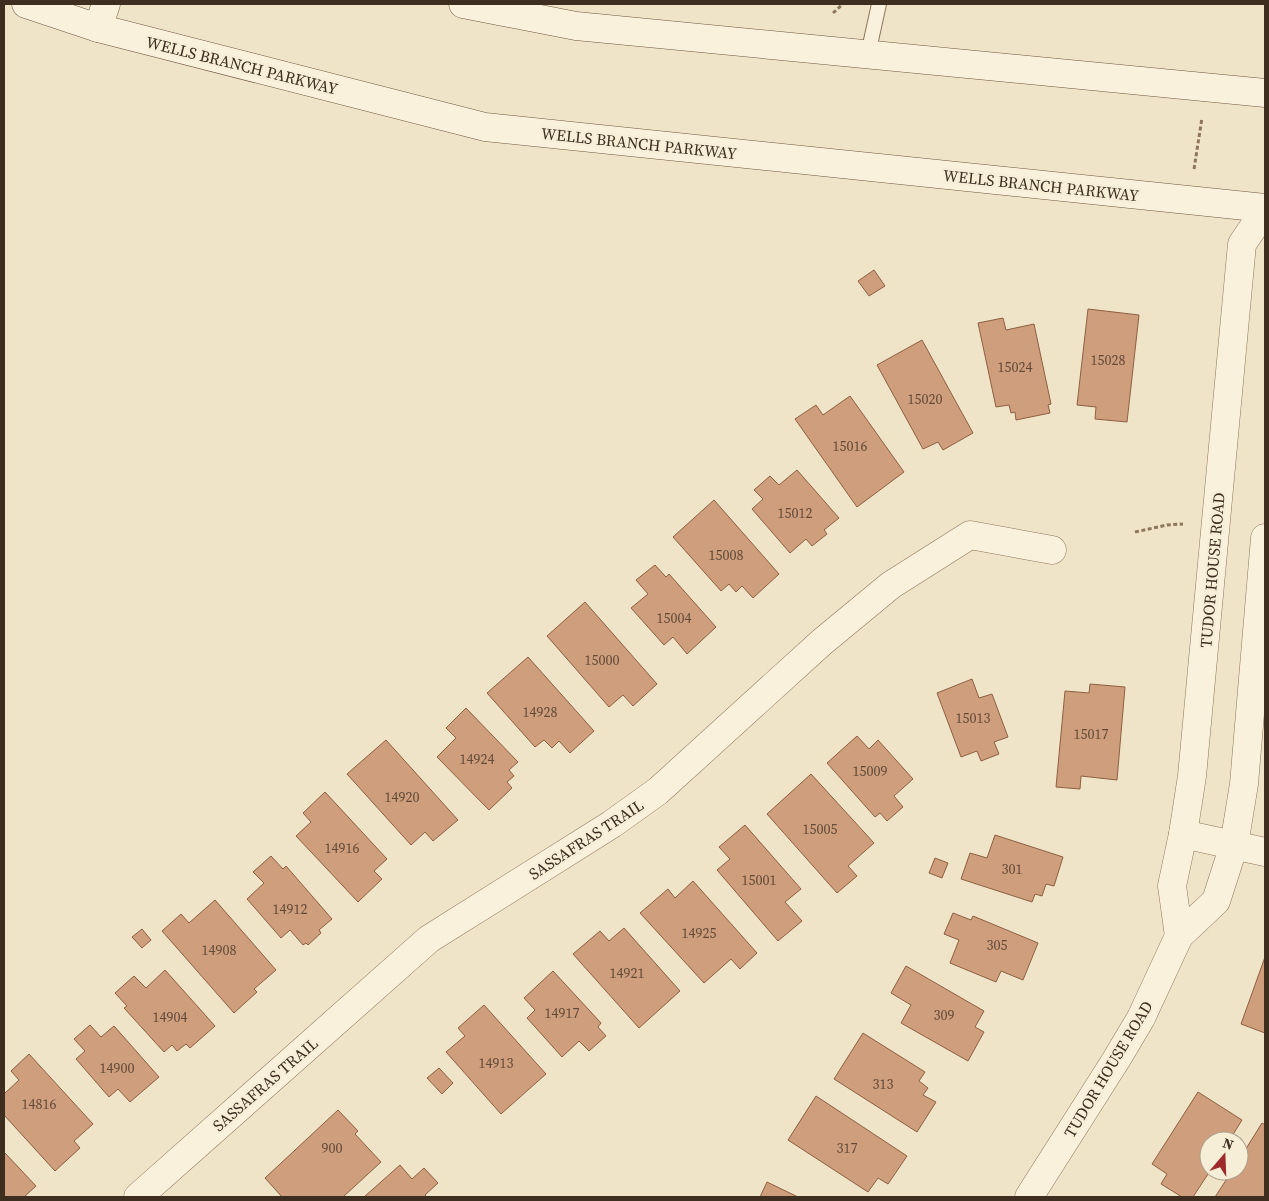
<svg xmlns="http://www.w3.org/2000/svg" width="1269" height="1201" font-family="'Source Serif 4',serif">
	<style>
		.building { fill: #cf9f7d; stroke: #8d5f41 }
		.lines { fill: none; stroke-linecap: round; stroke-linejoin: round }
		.service-casing { stroke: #8d765c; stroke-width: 16 }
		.minor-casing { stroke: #8d765c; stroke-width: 29 }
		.tertiary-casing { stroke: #8d765c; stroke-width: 29 }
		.secondary-casing { stroke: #6f573f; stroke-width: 29 }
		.path { stroke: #8d765c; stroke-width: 3; stroke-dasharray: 4 2.5; stroke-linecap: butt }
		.service { stroke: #faf1dc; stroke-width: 14 }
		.minor { stroke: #faf1dc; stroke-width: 28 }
		.tertiary { stroke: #faf1dc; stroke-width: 28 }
		.secondary { stroke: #faf1dc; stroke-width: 28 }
		.labels { text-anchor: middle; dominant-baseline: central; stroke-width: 5; stroke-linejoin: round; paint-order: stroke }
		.number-label { font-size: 14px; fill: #624a37 }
		.street-label { font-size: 16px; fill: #3d2e20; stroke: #f7eed8 }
	</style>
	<rect width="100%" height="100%" fill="#f0e4c8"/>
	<g class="building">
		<polygon points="874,270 885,286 869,296 858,281"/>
		<polygon points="1088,309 1139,315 1127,422 1095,419 1096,407 1077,405"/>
		<polygon points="1003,318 1006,330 1034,324 1051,404 1048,405 1050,413 1016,420 1015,412 1011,413 1009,405 996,407 978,323"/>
		<polygon points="922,340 973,433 943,450 938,442 923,449 877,365"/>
		<polygon points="850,396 904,472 857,507 795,419 816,405 823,415"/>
		<polygon points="797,470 839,518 824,530 827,534 812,546 806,539 790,553 752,509 763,499 754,490 770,476 779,485"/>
		<polygon points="714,500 779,574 753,598 742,586 736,592 729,584 721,591 673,537"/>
		<polygon points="655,565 666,577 669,574 716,627 687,654 673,637 664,645 631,608 648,594 636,580"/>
		<polygon points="585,602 657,684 633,706 623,695 609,707 547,636"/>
		<polygon points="528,657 594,731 570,753 559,741 552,748 544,740 535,747 487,693"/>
		<polygon points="972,679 979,698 992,694 1008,737 994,742 999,754 981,761 977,751 961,757 937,693"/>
		<polygon points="1090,684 1125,687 1117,780 1081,776 1080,789 1056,787 1065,691 1089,693"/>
		<polygon points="466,708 518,762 509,770 514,776 507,782 512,788 489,810 437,757 456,738 446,728"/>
		<polygon points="857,736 869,749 878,740 913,779 894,796 903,807 887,821 880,813 875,817 827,763"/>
		<polygon points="386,740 458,820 433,841 425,832 411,845 347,774"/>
		<polygon points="811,774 874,843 848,866 857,876 837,893 767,814"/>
		<polygon points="325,792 387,859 374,871 382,879 358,902 296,836 311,822 303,813"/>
		<polygon points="745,825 801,889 785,902 802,921 778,941 717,870 730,859 719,847"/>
		<polygon points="995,835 1063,857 1054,886 1046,884 1042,896 1035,894 1032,902 961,879 970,853 987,858"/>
		<polygon points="271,856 283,869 286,866 332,919 319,930 321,933 308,945 306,943 303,945 290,930 281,938 247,899 264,883 253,872"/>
		<polygon points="935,858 948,863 942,878 929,873"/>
		<polygon points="693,881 757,953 740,969 731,959 704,983 640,913 668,889 675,898"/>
		<polygon points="215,900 276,970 254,989 257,992 234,1013 162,931 181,914 189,923"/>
		<polygon points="953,913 971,920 973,916 1038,943 1023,980 1001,971 996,982 950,963 959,940 944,934"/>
		<polygon points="624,928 680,991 639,1028 573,954 600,931 609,941"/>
		<polygon points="142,929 151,940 142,948 132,937"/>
		<polygon points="1265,957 1265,1033 1241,1024"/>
		<polygon points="906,966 984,1011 975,1027 984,1032 968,1061 901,1023 911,1005 891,993"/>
		<polygon points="165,970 215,1026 190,1048 186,1044 177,1051 172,1045 164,1052 124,1008 127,1006 115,993 134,976 146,988"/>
		<polygon points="553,971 601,1023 598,1027 606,1036 589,1051 579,1041 562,1057 527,1018 535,1010 524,998"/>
		<polygon points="484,1005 546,1074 501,1114 446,1052 465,1036 458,1028"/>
		<polygon points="90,1025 101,1037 114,1026 159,1077 130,1102 118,1089 109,1097 76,1059 85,1051 74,1039"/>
		<polygon points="863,1033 925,1072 919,1081 928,1088 923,1095 936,1102 917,1132 834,1079"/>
		<polygon points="29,1054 93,1124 74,1141 80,1148 55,1171 4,1115 4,1094 19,1080 11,1071"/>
		<polygon points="439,1068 453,1083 442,1094 427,1078"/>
		<polygon points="1198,1092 1242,1120 1229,1141 1209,1141 1210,1171 1193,1197 1182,1197 1161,1184 1167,1174 1152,1164"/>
		<polygon points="816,1096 907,1156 888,1184 878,1178 868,1192 788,1140"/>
		<polygon points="338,1110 358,1131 355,1134 381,1162 343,1197 282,1197 265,1178"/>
		<polygon points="1262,1123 1265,1125 1265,1197 1215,1197 1232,1171 1239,1171 1239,1160"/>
		<polygon points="4,1152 36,1186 24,1197 4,1197"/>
		<polygon points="400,1165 412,1179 424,1168 438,1183 425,1195 427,1197 364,1197"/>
		<polygon points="767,1182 798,1197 760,1197"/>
	</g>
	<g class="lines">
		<defs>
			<polyline id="service" points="868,54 879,4"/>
			<g id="minor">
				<polyline points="1183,834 1265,852"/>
				<polyline points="138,1197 429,939 612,824 658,791 822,642 891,585 970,535 1052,550"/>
			</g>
			<g id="tertiary">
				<polyline points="1179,936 1172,886 1183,834 1192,776 1242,244 1265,210"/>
				<polyline points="1029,1197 1116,1060 1141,1018 1179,936 1216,901 1234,845 1244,784 1265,538"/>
			</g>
			<g id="secondary">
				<polyline points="26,4 98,28 485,127 1265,208"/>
				<polyline points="463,4 576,26 1265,93"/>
				<polyline points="98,28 106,4"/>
			</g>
		</defs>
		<use href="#service" class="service-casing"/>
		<use href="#minor" class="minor-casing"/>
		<use href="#tertiary" class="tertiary-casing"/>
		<use href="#secondary" class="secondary-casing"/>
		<g class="path">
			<polyline points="833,13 843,4"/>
			<polyline points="1194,169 1202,118"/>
			<polyline points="1135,532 1167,525 1183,524"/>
		</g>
		<use href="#service" class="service"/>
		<use href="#minor" class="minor"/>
		<use href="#tertiary" class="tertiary"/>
		<use href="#secondary" class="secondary"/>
	</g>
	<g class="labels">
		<g class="number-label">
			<text x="1108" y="360">15028</text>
			<text x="1015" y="367">15024</text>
			<text x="925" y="399">15020</text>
			<text x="850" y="446">15016</text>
			<text x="795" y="513">15012</text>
			<text x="726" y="555">15008</text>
			<text x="674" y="618">15004</text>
			<text x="602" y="660">15000</text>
			<text x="540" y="712">14928</text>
			<text x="973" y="718">15013</text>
			<text x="1091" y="734">15017</text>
			<text x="477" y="759">14924</text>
			<text x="870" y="771">15009</text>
			<text x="402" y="797">14920</text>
			<text x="820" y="829">15005</text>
			<text x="342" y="848">14916</text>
			<text x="1012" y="869">301</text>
			<text x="759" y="880">15001</text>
			<text x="290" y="909">14912</text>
			<text x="699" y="933">14925</text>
			<text x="997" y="945">305</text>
			<text x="219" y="950">14908</text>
			<text x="627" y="973">14921</text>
			<text x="562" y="1013">14917</text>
			<text x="944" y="1015">309</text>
			<text x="170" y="1017">14904</text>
			<text x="496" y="1063">14913</text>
			<text x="117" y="1068">14900</text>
			<text x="883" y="1084">313</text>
			<text x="39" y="1104">14816</text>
			<text x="332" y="1148">900</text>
			<text x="847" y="1148">317</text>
		</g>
		<g class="street-label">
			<text transform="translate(242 65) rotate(14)">WELLS BRANCH PARKWAY</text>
			<text transform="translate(639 143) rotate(6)">WELLS BRANCH PARKWAY</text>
			<text transform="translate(1041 185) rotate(6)">WELLS BRANCH PARKWAY</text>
			<text transform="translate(1212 570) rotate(-85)">TUDOR HOUSE ROAD</text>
			<text transform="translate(586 839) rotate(-33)">SASSAFRAS TRAIL</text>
			<text transform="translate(1108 1069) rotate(-59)">TUDOR HOUSE ROAD</text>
			<text transform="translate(265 1084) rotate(-41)">SASSAFRAS TRAIL</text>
		</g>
	</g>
	<rect width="1269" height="1201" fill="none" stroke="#3d2e20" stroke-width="10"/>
	<g transform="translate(1224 1156) rotate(19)"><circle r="24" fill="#f7eed8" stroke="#ada18e"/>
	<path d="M0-4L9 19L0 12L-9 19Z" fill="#9e2a2b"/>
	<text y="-8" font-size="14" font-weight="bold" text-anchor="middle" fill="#3d2e20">N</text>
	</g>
</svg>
